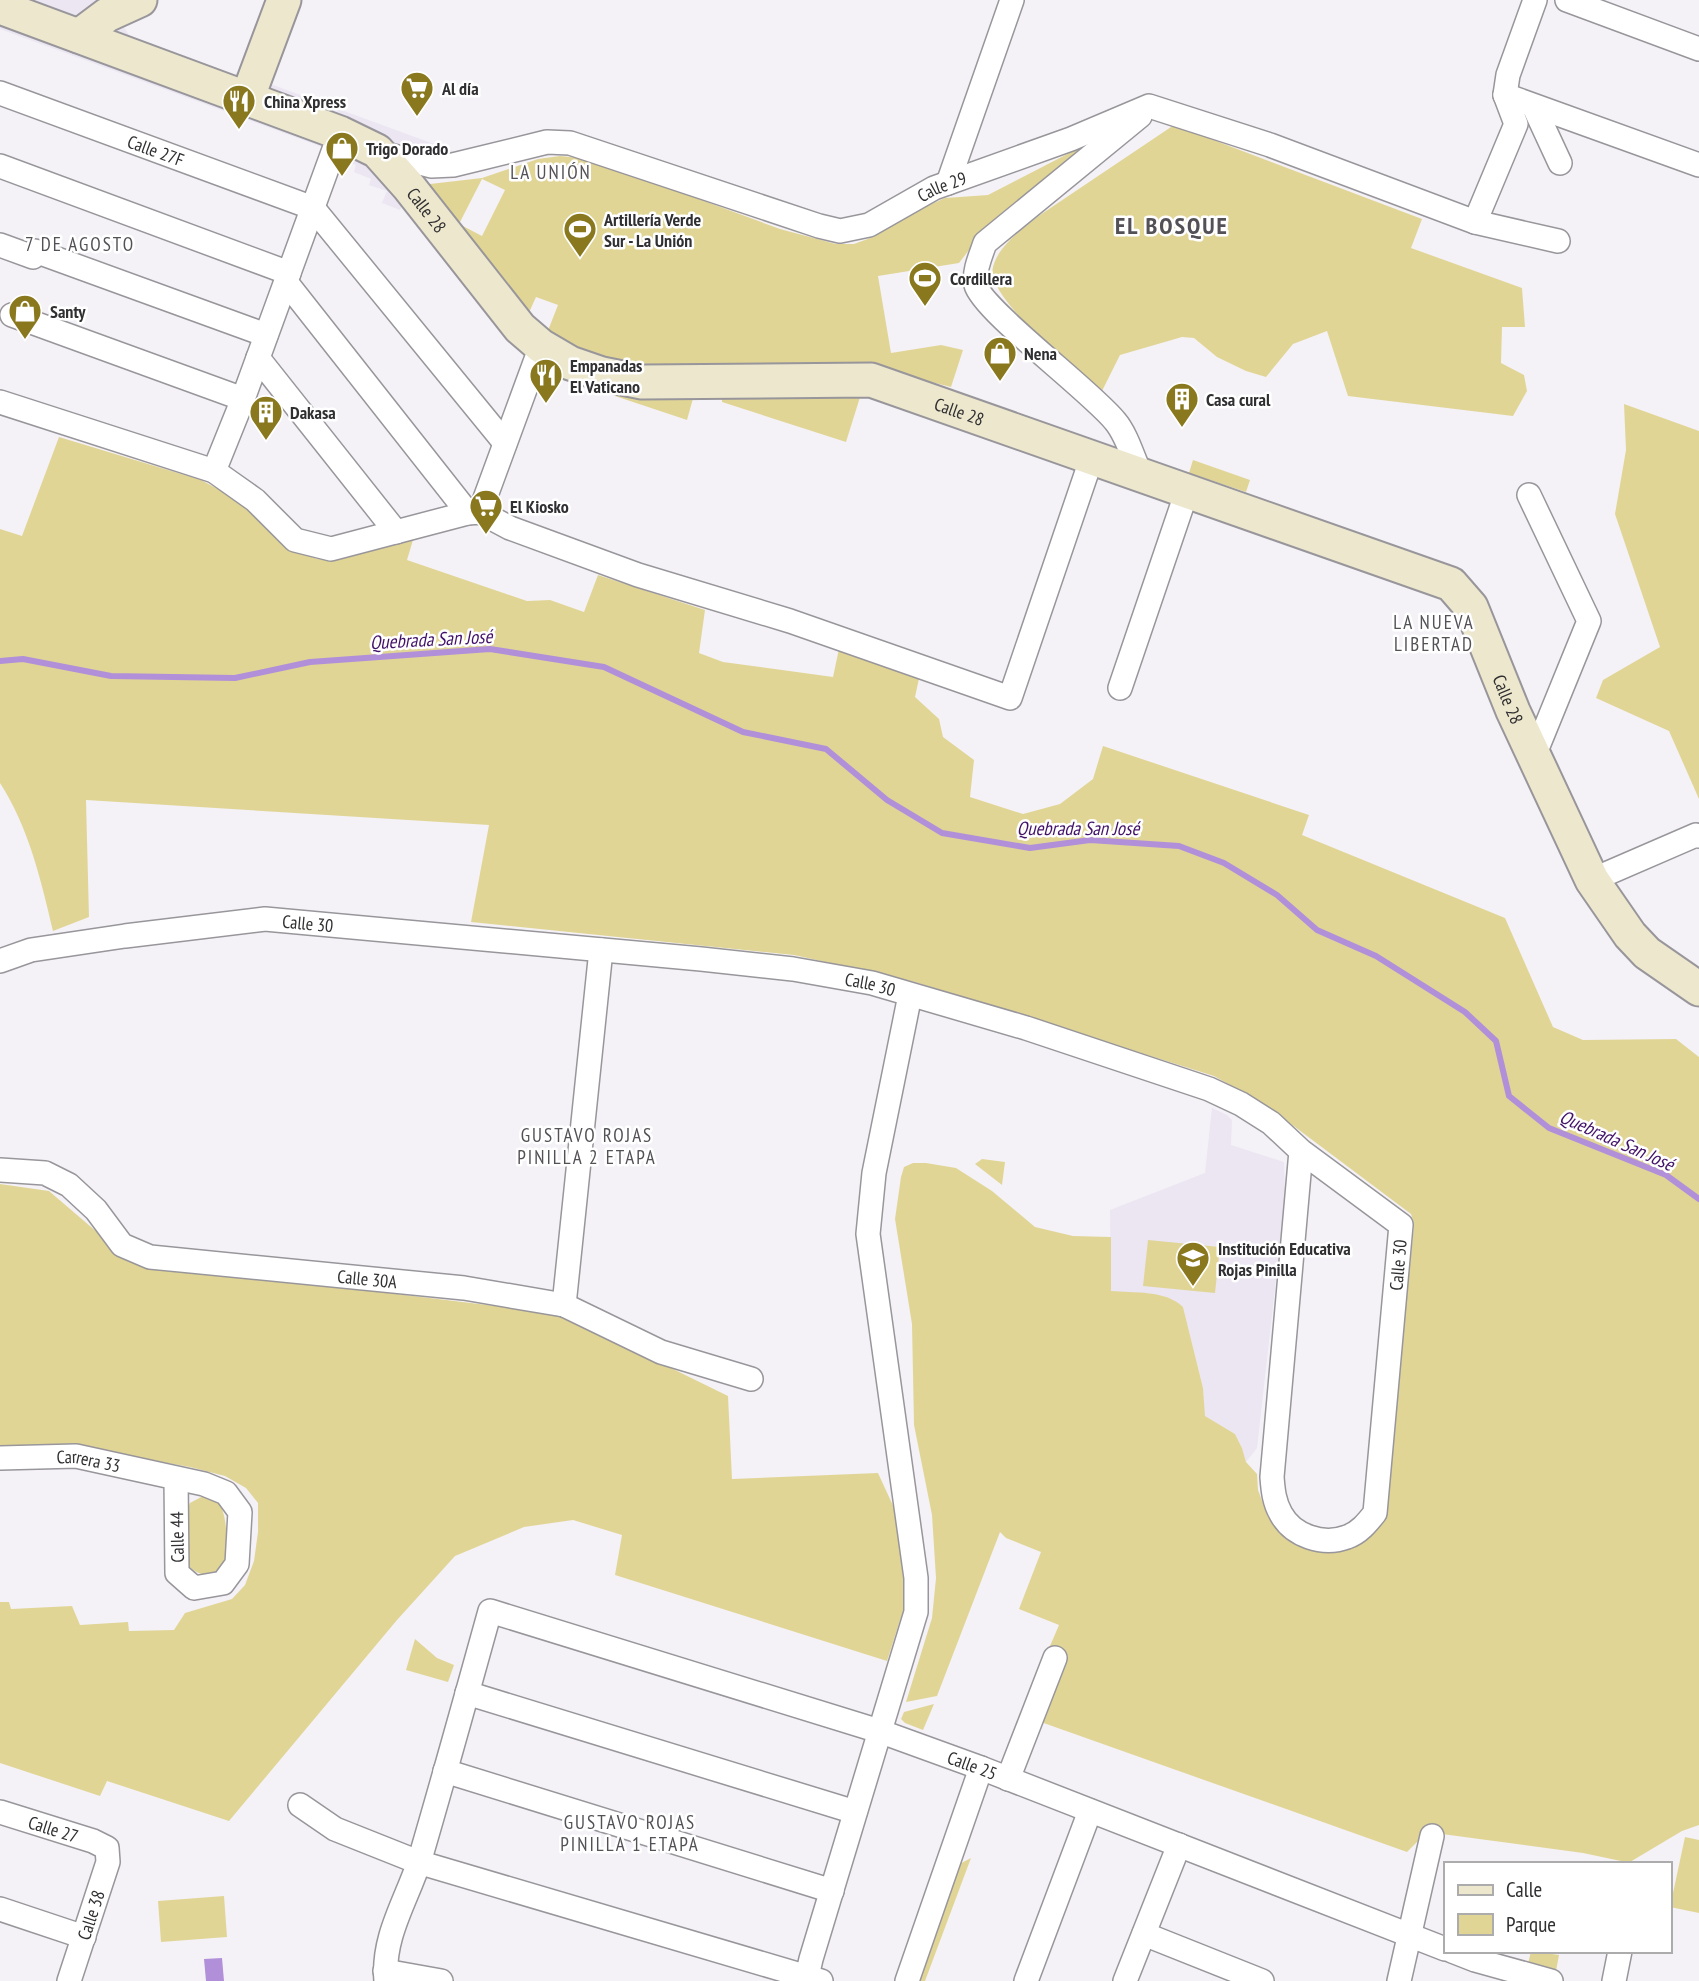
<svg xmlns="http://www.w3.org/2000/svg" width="1699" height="1981" font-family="'PT Sans Narrow',sans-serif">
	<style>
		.built { fill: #ebe6f2 }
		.green { fill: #e1d596; fill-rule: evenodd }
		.water { fill: #b190d9 }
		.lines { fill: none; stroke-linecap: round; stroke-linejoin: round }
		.stream { stroke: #b190d9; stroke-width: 6 }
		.street-casing { stroke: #98969b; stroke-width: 26 }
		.secondary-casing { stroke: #98969b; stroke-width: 37 }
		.street { stroke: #fff; stroke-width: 23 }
		.secondary { stroke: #ece7cd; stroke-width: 33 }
		.labels { text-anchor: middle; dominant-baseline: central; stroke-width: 5; stroke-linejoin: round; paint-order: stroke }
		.poi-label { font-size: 18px; font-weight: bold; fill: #302f31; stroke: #fff; text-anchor: start }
		.street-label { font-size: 18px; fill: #302f31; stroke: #fff }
		.neighbourhood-label { font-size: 19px; letter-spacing: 2px; fill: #535156; stroke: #fff }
		.water-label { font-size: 19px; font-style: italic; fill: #421268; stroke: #fff }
		.district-label { font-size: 24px; font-weight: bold; letter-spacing: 2px; fill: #535156; stroke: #fff }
	</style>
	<rect width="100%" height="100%" fill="#f4f2f7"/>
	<g class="built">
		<polygon points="0,0 96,0 120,21 129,35 234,76 246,64 265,82 453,151 431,166 409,187 400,210 382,203 387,191 369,185 371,179 354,172 356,165 321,152 322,147 0,29"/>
		<polygon points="1212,1108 1227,1115 1232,1120 1231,1145 1284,1162 1285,1199 1257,1448 1246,1462 1242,1448 1235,1434 1204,1416 1203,1388 1183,1307 1162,1296 1111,1292 1110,1210 1205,1173"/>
	</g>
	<g class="green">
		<path d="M 1174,125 L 1422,219 L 1411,248 L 1522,288 L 1525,327 L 1502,327 L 1501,363 L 1524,375 L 1527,391 L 1513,416 L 1348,396 L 1327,331 L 1293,344 L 1266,377 L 1246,371 L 1217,357 L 1194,338 L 1182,337 L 1120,355 L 1102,391 C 1079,371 985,298 993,267 C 998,246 1023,228 1040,215 Z"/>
		<path d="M 1118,128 L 983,232 L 959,263 L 878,276 L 891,353 L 941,345 L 963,350 L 951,387 L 864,365 L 720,370 L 629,365 L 576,349 L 547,333 L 558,305 L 536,297 L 527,317 L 425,187 L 430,184 L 482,178 L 538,159 L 560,156 L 581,158 L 636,176 L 780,229 L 836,244 L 854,244 L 873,237 L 918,210 L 945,198 L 988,195 ZM 482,179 L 505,190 L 482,236 L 459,224 Z"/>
		<polygon points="617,390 694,395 687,420 615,396"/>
		<polygon points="861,394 846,442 722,402 722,395"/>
		<polygon points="1624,404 1699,431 1699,799 1669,731 1596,698 1603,680 1660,647 1615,514 1626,450"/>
		<path d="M 59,437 L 201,480 L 229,495 L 258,516 L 275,536 L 299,552 L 317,559 L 338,560 L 413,540 L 407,560 L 527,601 L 550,600 L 584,612 L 598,575 L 705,610 L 699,653 L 723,662 L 833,677 L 840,644 L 920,674 L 915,697 L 939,719 L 943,737 L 974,760 L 970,797 L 1023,814 L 1060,804 L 1093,779 L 1103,746 L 1309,815 L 1302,835 L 1505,918 L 1553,1027 L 1583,1040 L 1676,1039 L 1699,1057 L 1699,1825 L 1682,1831 L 1630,1862 L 1635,1864 L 1583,1853 L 1427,1832 L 1407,1852 L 1038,1721 L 1047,1653 L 1059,1625 L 1019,1609 L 1041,1552 L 1006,1538 L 1000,1532 L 937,1696 L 906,1702 L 932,1618 L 936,1578 L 932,1515 L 914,1425 L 912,1324 L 895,1219 L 901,1177 L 904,1167 L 913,1163 L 926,1163 L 956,1168 L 992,1191 L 1035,1227 L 1073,1236 L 1111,1237 L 1111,1291 C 1134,1293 1166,1290 1183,1307 L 1203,1388 L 1205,1416 L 1235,1434 L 1242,1448 L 1246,1462 L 1257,1474 L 1258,1490 L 1268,1517 L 1287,1538 L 1331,1551 L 1351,1548 L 1371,1536 L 1384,1517 L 1413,1236 L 1414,1223 L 1411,1214 L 1267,1106 L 1214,1076 L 915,982 L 794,955 L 471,922 L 489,825 L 86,800 L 89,917 L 53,931 C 41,880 29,828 0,783 L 0,529 L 22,536 Z"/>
		<polygon points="1193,460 1250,480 1246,492 1189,473"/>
		<polygon points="982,1159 1005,1162 1002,1185 975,1164"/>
		<polygon points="0,1184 49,1191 132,1262 561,1314 728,1396 732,1479 878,1473 895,1510 903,1577 903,1611 887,1661 615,1575 622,1535 573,1520 524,1527 455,1556 397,1620 229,1821 107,1781 100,1796 0,1763 0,1602 9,1602 11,1609 72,1606 80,1625 128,1622 129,1631 174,1630 185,1613 232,1599 245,1585 254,1561 258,1532 258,1503 246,1488 225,1476 190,1467 112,1453 63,1446 0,1445"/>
		<polygon points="1148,1240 1220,1247 1215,1293 1143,1286"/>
		<path d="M 203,1496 L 218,1501 C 227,1512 229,1548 224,1562 C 218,1580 198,1577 188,1565 L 187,1510 L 190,1503 Z"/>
		<polygon points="415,1639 437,1658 454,1665 448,1682 406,1670"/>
		<polygon points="934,1704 923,1730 905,1723 901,1719 904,1712"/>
		<polygon points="1685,1837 1699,1840 1699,1913 1670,1907"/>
		<polygon points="971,1858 925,1981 912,1981 952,1868"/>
		<polygon points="224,1896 227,1937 161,1942 158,1901"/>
		<polygon points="1531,1951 1559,1955 1556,1971 1528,1964"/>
	</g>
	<polygon class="water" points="222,1958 224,1981 206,1981 204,1959"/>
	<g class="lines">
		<polyline class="stream" points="0,661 23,659 111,676 235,678 310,662 490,649 604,667 743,732 826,749 887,800 942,833 1030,848 1090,840 1179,846 1224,863 1277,895 1317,930 1376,956 1465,1012 1496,1041 1509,1096 1549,1128 1666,1175 1699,1199"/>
		<defs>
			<g id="street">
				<polyline points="1567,0 1699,49"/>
				<path id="s1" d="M 0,93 L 313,208 L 505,443"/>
				<polyline points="1505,95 1699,165"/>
				<polyline points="1534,107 1560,163"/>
				<path d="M 1140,116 L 985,243 C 981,255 973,272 976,285 C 982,310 1091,391 1115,421 C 1127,435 1133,458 1141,475"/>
				<path id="s2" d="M 379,152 L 431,166 L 453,165 L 547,142 L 570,143 L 819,226 L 840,231 L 869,225 L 934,188 L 1071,139 L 1149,106 L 1270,145 L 1475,222 L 1558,241"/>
				<polyline points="0,166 289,273"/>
				<polyline points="948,183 1012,0"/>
				<polyline points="1475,222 1516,124 1505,95 1508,75 1535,0"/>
				<polyline points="0,245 33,257"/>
				<polyline points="35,251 266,335"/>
				<polyline points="286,282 468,513"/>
				<polyline points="12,315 243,399"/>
				<polyline points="258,358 396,532"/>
				<polyline points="0,402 214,471 255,500 295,540 331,549 468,513 480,512 510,528 638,575 790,621 1010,698 1092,457"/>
				<polyline points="214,471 243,399 340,133"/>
				<polyline points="1529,495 1589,621 1534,756"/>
				<polyline points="480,512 541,346"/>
				<polyline points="1120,688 1187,491"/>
				<polyline points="1592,880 1696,835 1699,836"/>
				<path id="s3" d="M 0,961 L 31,950 L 125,936 L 265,919 L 701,959 L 793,969 L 872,983 L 1026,1028 L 1209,1089 L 1241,1104 L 1271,1123 L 1301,1151 L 1401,1225 L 1375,1513 C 1367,1523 1359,1533 1347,1537 C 1323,1546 1293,1536 1281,1514 C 1274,1502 1273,1490 1272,1477 L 1301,1151"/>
				<path id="s4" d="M 0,1170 L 45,1173 L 69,1185 L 96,1210 L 122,1245 L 150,1257 L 464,1288 L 564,1305 L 661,1352 L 751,1379"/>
				<polyline points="564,1305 601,950"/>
				<path id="s5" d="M 0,1458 L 76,1456 L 204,1484 L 226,1493 L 240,1512 L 237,1564 L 223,1583 L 194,1588 L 177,1573 L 176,1478"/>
				<polyline points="467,1693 855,1812"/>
				<polyline points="445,1771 832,1891"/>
				<polyline points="1008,1779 1055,1658"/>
				<polyline points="300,1805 335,1829 418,1862 821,1981"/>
				<path id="s6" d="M 0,1812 L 93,1841 L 107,1848 L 108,1862 L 69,1981"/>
				<polyline points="0,1909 84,1937"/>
				<polyline points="1144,1934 1262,1981"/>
				<polyline points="1452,1951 1475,1960 1551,1981"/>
				<polyline points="385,1971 441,1981"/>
				<path id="s7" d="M 386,1981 C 382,1936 407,1900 420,1859 C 444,1777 467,1694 490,1611 L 879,1731 L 981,1768 L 1445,1949"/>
				<polyline points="806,1981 811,1959 916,1612 916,1578 868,1234 874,1173 910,995"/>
				<polyline points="907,1981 981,1768"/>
				<polyline points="1026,1981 1090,1811"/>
				<polyline points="1125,1981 1179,1845"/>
				<polyline points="1399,1981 1432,1836"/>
				<polyline points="1614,1981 1620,1951"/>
			</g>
			<g id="secondary">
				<path id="s8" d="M 0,7 L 340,133 L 377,151 L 409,187 L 520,328 L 541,346 L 570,363 L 602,374 L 642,382 L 871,380 L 1451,584 L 1471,607 L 1513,711 L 1592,880 L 1630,935 L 1647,953 L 1699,989"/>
				<polyline points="79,36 107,15 140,0"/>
				<polyline points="247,99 284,0"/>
			</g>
		</defs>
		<use href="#street" class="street-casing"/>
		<use href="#secondary" class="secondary-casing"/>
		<use href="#street" class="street"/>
		<use href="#secondary" class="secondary"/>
	</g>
	<defs>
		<symbol id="supermarket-pin" viewBox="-11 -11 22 30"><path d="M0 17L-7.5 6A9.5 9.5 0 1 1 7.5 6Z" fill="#89781d" stroke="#fff"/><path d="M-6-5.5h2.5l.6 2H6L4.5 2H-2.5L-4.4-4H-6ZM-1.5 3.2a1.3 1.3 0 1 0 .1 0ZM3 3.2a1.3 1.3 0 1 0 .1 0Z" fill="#fff"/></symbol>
		<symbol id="restaurant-pin" viewBox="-11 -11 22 30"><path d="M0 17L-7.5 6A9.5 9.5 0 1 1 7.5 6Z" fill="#89781d" stroke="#fff"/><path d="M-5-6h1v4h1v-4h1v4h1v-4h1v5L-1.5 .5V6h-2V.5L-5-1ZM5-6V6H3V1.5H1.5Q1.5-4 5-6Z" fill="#fff"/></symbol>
		<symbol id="shop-pin" viewBox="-11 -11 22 30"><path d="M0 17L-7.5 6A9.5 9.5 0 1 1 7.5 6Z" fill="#89781d" stroke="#fff"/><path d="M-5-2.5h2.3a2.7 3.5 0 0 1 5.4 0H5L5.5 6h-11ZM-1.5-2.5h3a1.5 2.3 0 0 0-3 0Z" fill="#fff"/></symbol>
		<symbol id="stadium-pin" viewBox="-11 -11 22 30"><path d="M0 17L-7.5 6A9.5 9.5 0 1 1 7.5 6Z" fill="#89781d" stroke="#fff"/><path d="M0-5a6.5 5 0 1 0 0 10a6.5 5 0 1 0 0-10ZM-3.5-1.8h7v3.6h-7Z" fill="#fff"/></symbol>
		<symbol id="building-pin" viewBox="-11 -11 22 30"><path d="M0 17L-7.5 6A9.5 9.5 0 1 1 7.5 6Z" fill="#89781d" stroke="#fff"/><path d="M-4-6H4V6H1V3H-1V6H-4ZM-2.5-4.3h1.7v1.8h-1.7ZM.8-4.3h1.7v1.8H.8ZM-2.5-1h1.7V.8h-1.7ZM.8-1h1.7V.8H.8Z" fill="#fff"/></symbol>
		<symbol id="school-pin" viewBox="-11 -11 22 30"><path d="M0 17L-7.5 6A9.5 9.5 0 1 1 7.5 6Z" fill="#89781d" stroke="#fff"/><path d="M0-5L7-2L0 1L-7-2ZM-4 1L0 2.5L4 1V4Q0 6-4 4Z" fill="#fff"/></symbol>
	</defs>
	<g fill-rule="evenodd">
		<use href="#supermarket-pin" x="398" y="69" width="38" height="52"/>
		<use href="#restaurant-pin" x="220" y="82" width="38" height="52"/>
		<use href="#shop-pin" x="323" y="129" width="38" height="52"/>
		<use href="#stadium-pin" x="561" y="210" width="38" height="52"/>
		<use href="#stadium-pin" x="906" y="259" width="38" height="52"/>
		<use href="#shop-pin" x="6" y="292" width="38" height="52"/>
		<use href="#shop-pin" x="981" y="334" width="38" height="52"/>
		<use href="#restaurant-pin" x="527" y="356" width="38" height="52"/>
		<use href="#building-pin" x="1163" y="380" width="38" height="52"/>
		<use href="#building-pin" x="247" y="393" width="38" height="52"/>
		<use href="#supermarket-pin" x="467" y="487" width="38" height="52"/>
		<use href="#school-pin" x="1174" y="1239" width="38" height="52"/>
	</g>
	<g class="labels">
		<g class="poi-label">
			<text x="442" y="88">Al día</text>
			<text x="264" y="101">China Xpress</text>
			<text x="366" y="148">Trigo Dorado</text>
			<text x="604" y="219">Artillería Verde<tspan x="604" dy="21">Sur - La Unión</tspan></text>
			<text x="950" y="278">Cordillera</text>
			<text x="50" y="311">Santy</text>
			<text x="1024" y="353">Nena</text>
			<text x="570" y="365">Empanadas<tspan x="570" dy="21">El Vaticano</tspan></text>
			<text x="1206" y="399">Casa cural</text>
			<text x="290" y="412">Dakasa</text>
			<text x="510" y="506">El Kiosko</text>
			<text x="1218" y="1248">Institución Educativa<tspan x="1218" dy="21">Rojas Pinilla</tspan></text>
		</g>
		<g class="street-label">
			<text stroke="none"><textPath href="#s1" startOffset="166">Calle 27F</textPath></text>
			<text stroke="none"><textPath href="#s2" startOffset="592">Calle 29</textPath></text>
			<text stroke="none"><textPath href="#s8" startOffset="481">Calle 28</textPath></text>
			<text stroke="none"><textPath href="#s8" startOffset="1090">Calle 28</textPath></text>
			<text stroke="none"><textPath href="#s8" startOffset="1741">Calle 28</textPath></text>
			<text stroke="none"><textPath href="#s3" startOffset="312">Calle 30</textPath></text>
			<text stroke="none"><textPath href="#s3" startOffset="878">Calle 30</textPath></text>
			<text transform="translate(1398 1265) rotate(-85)">Calle 30</text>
			<text stroke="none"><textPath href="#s4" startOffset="401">Calle 30A</textPath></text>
			<text stroke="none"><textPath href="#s5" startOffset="89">Carrera 33</textPath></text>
			<text transform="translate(177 1537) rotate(-91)">Calle 44</text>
			<text stroke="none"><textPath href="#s7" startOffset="892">Calle 25</textPath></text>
			<text stroke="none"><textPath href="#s6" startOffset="56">Calle 27</textPath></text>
			<text transform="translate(91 1915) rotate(-72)">Calle 38</text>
		</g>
		<g class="neighbourhood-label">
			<text x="551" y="172">LA UNIÓN</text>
			<text x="80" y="244">7 DE AGOSTO</text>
			<text x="1434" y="622">LA NUEVA<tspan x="1434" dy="22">LIBERTAD</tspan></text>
			<text x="587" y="1135">GUSTAVO ROJAS<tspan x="587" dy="22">PINILLA 2 ETAPA</tspan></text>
			<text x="630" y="1822">GUSTAVO ROJAS<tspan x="630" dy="22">PINILLA 1 ETAPA</tspan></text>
		</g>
		<g class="water-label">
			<text transform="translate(431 639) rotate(-3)">Quebrada San José</text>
			<text x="1078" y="828">Quebrada San José</text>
			<text transform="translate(1617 1140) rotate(24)">Quebrada San José</text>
		</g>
		<g class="district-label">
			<text x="1172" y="225">EL BOSQUE</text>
		</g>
	</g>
	<rect x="1444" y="1862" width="228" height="91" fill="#ffffff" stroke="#acacad" stroke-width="2"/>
	<rect x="1458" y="1885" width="35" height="10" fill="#ece7cd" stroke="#acacad" stroke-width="2"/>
	<text x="1506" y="1897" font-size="21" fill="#302f31">Calle</text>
	<rect x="1458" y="1914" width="35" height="21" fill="#e1d596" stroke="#acacad" stroke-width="2"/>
	<text x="1506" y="1932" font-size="21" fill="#302f31">Parque</text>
</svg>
